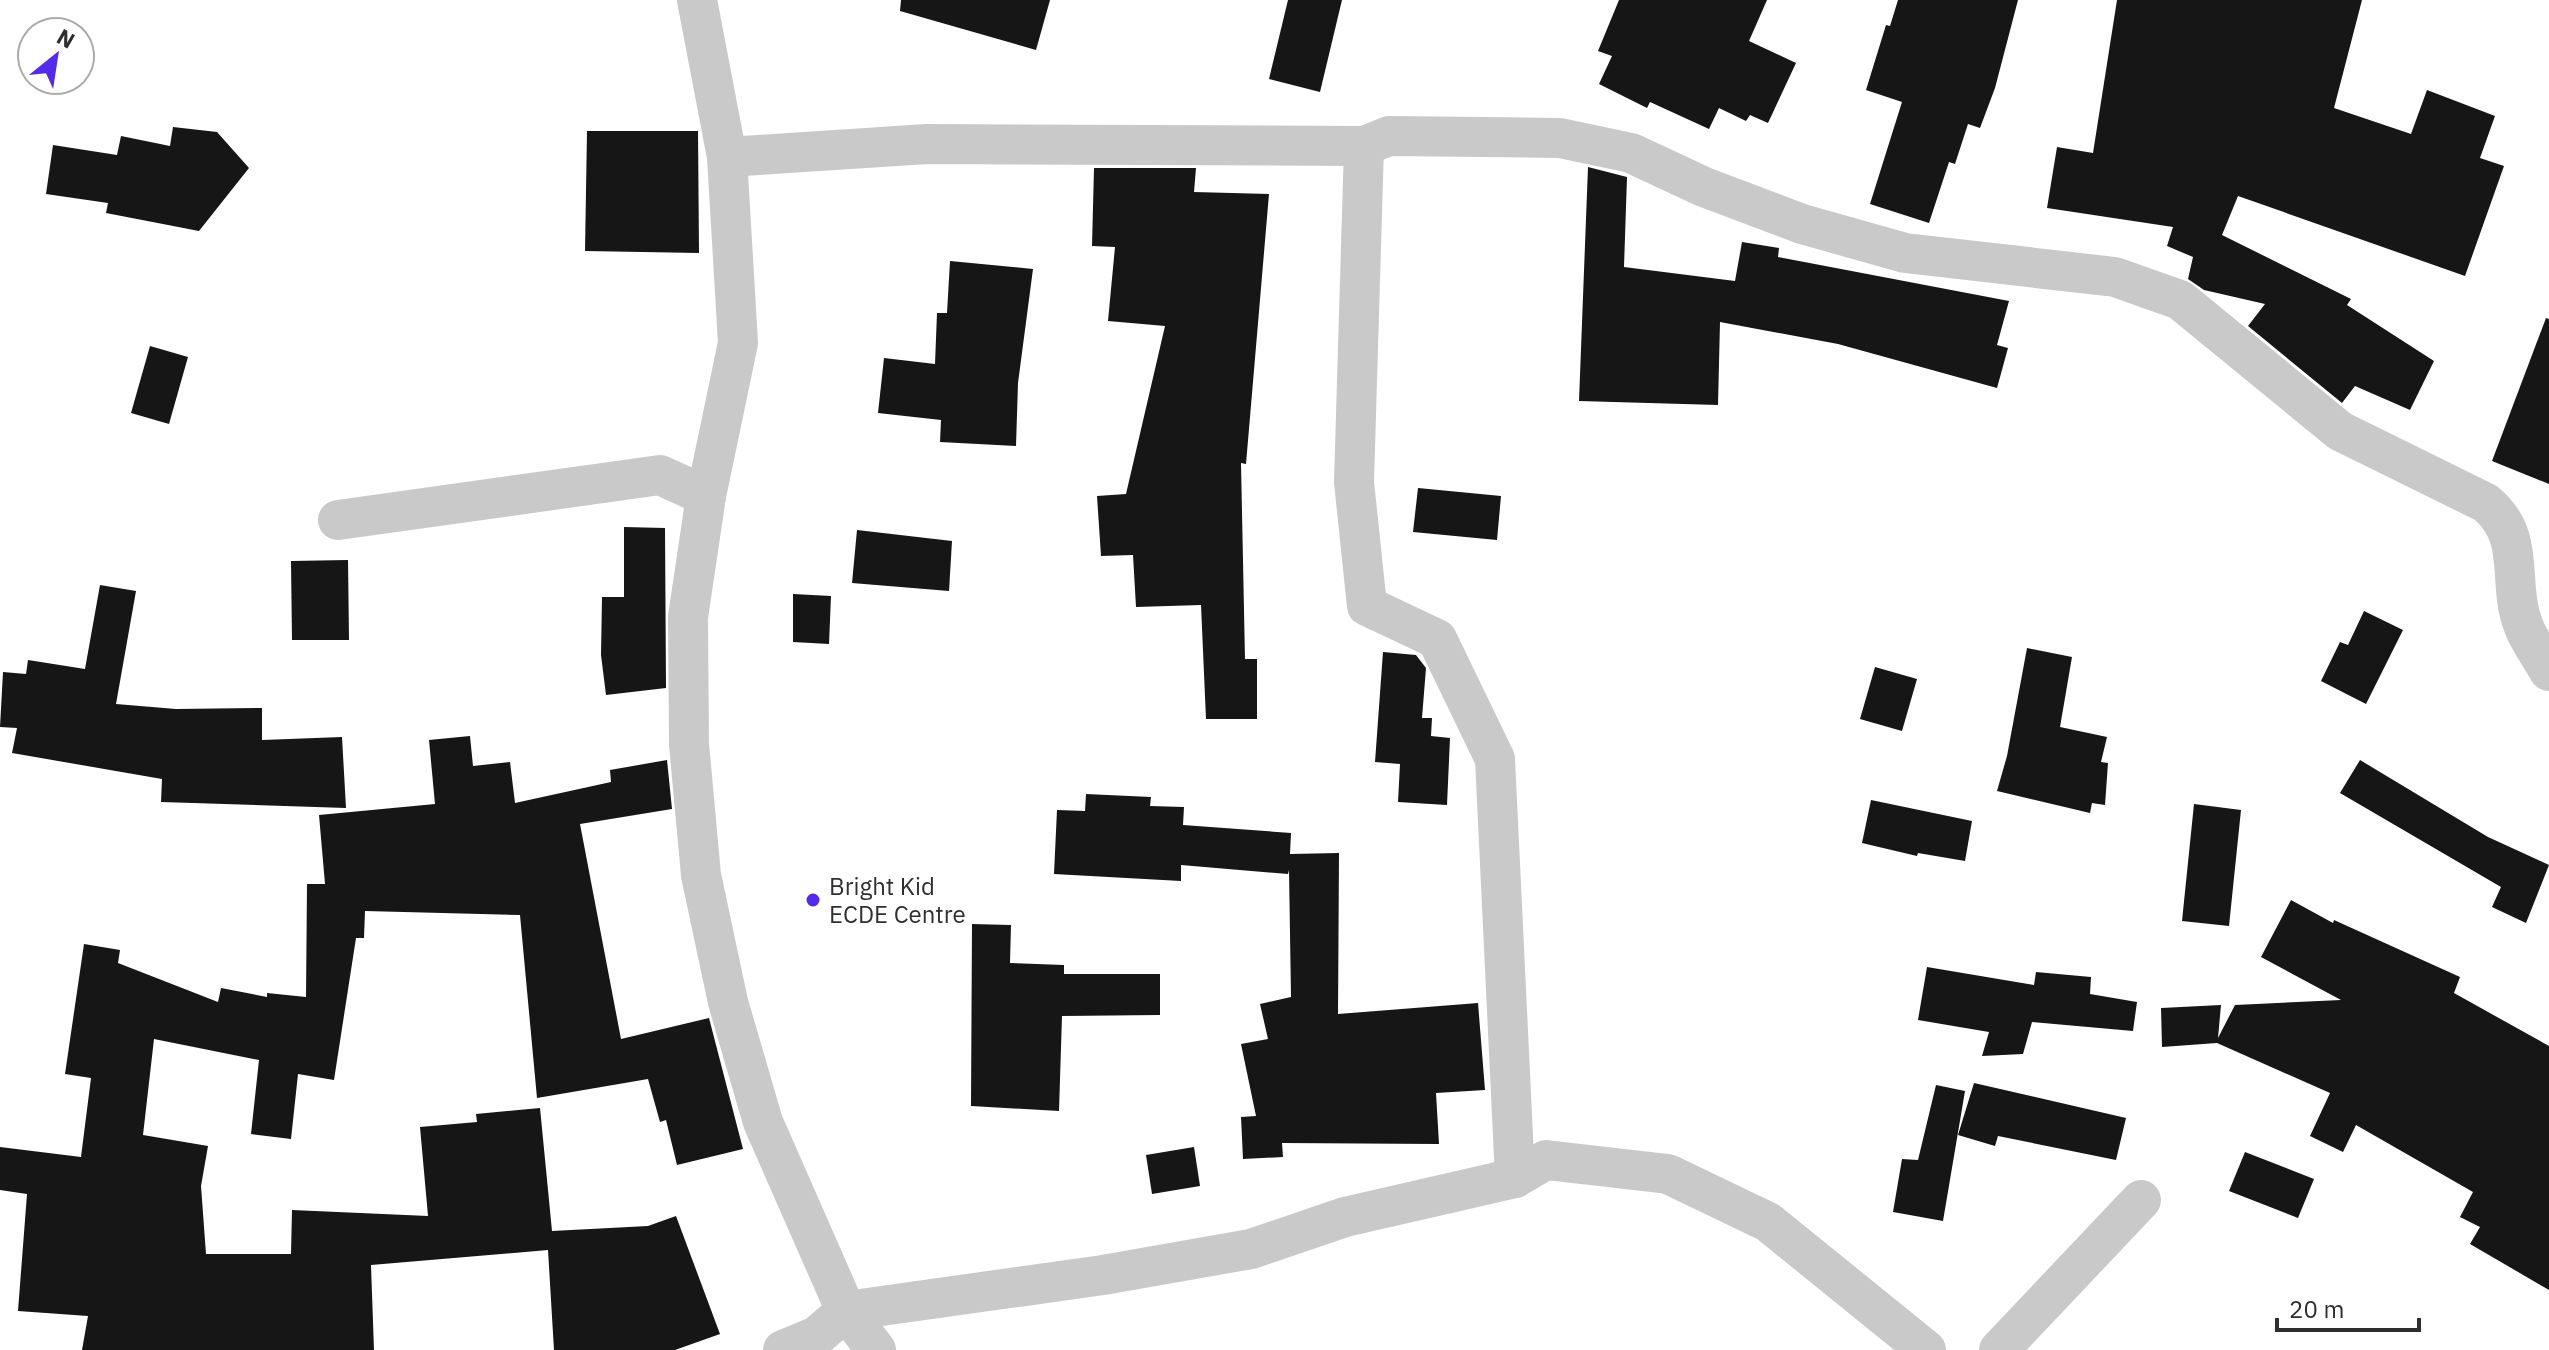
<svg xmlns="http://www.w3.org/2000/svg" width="2549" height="1350" font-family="'IBM Plex Sans',sans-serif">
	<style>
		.building { fill: #161616 }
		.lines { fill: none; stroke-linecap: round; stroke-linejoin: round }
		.minor { stroke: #c9c9c9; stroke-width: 40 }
		.poi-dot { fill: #542aed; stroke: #fff; stroke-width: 3 }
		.labels { text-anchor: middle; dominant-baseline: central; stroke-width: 8; stroke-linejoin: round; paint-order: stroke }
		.poi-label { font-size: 24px; fill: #2f2f2f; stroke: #fff; text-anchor: start }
	</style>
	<rect width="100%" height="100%" fill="#fff"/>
	<g class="building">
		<polygon points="901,0 1050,0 1036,50 900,11"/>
		<polygon points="1288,0 1342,0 1320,92 1269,79"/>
		<polygon points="1619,0 1767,0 1749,41 1796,63 1768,123 1750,115 1746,121 1719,108 1709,129 1650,102 1647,108 1599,84 1612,56 1598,51"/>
		<polygon points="1898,0 2018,0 1995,88 1980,128 1968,124 1955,164 1949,162 1929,223 1870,204 1902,102 1866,90 1886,25 1890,26"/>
		<polygon points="2117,0 2362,0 2334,108 2411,134 2427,90 2495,116 2480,158 2504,166 2465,276 2238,196 2222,235 2351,299 2347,305 2434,361 2410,410 2355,386 2342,403 2248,326 2265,304 2204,290 2188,279 2193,257 2167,246 2173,227 2047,208 2057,147 2093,153"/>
		<polygon points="173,127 217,132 249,168 199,231 106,213 108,203 46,194 53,145 117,155 121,136 170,146"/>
		<polygon points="587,131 698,131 699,253 585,251"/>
		<polygon points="1588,167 1627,177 1624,267 1735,281 1742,242 1779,248 1778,257 2009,301 1997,345 2008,348 1997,388 1838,344 1720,322 1718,405 1579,401"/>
		<polygon points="1094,168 1196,168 1194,192 1269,194 1246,464 1241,463 1245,659 1257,659 1257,719 1206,719 1201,605 1136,607 1133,555 1101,556 1097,496 1126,494 1165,326 1108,321 1115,247 1092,246"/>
		<polygon points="950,261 1033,269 1018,383 1016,446 940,442 941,420 878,413 884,358 935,364 937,313 947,313"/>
		<polygon points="2546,318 2549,319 2549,484 2492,461"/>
		<polygon points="150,346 188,357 169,424 131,413"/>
		<polygon points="1418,488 1501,496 1497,540 1413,532"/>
		<polygon points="624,527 665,528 666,688 606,695 601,655 602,597 624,597"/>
		<polygon points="857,530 952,541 949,591 852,583"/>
		<polygon points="348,560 349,640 292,640 291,561"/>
		<polygon points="100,585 136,591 116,704 176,709 262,708 262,740 342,737 346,808 161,802 162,779 12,753 17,728 0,727 3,672 26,674 28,660 85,669"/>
		<polygon points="793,594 831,596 829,644 793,642"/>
		<polygon points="2364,611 2403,630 2366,704 2321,681 2340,642 2348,645"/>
		<polygon points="2027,648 2072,657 2060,727 2107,737 2101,762 2108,763 2105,805 2092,803 2090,813 1997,791 2007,756"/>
		<polygon points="1383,652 1416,655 1426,668 1422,718 1432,718 1431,736 1450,738 1447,805 1398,802 1400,764 1375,762"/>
		<polygon points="1875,667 1917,679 1902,731 1860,719"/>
		<polygon points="470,736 473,766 510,762 515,803 611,782 610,770 667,760 672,809 580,824 621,1039 709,1018 743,1149 677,1165 666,1120 660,1122 648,1079 537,1098 520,915 365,911 364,938 356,938 334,1080 298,1074 291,1139 251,1134 259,1060 154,1039 143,1135 208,1146 201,1186 206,1254 291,1254 292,1210 428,1216 420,1127 477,1122 476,1114 540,1108 552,1231 648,1226 676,1216 720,1334 675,1350 554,1350 548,1250 371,1265 374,1350 82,1350 88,1316 18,1311 27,1194 0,1190 0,1147 81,1157 91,1078 65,1074 84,944 120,950 118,963 218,1002 221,988 267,997 267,993 306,997 307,884 325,884 319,815 435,804 429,740"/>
		<polygon points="2360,760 2488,837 2549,865 2526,923 2492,907 2501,887 2340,793"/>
		<polygon points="1086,794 1151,797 1150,806 1184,807 1183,825 1291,833 1290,854 1339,853 1338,1014 1478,1003 1485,1090 1436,1093 1439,1144 1282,1143 1283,1157 1243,1159 1241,1117 1256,1116 1241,1044 1268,1039 1260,1004 1291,997 1289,870 1288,874 1181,865 1181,881 1054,874 1057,810 1085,811"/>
		<polygon points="1871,800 1972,821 1965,861 1918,853 1917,856 1862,843"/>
		<polygon points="2194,804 2241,810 2229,926 2182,921"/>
		<polygon points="2291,900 2333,923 2334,920 2460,977 2454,993 2549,1046 2549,1290 2470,1244 2480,1227 2460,1217 2473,1192 2356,1125 2343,1152 2310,1136 2330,1093 2217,1043 2162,1047 2161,1008 2221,1005 2218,1038 2235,1005 2341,1000 2261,957"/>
		<polygon points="972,924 1011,925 1010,963 1064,965 1064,974 1160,974 1160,1015 1062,1016 1059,1111 971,1106"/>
		<polygon points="1927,967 2034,985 2036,972 2091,977 2090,994 2137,1002 2133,1031 2032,1022 2023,1054 1982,1056 1989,1032 1918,1020"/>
		<polygon points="1974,1083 2126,1118 2116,1160 1998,1136 1995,1146 1958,1135"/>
		<polygon points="1936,1085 1965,1091 1943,1221 1893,1212 1902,1159 1918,1160"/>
		<polygon points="1194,1147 1200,1186 1152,1194 1146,1155"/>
		<polygon points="2245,1152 2314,1179 2298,1218 2229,1191"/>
	</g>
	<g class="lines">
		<g class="minor">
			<polyline points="697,0 727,157 738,343 706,496 688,617 689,744 701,875 728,1002 763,1122 846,1311 876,1350"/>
			<path d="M 727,157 L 927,144 L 1364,146 L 1389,136 L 1560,138 L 1631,153 L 1704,187 L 1802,224 L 1905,253 L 2115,277 L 2180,300 L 2340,431 L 2486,503 C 2528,538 2506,583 2524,627 C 2530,642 2541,657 2549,671"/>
			<polyline points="338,520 660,475 706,496"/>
			<polyline points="1515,1178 1546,1160 1668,1174 1768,1222 1926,1350"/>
			<polyline points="783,1350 817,1336 846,1311 1103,1275 1251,1249 1345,1217 1515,1178 1495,759 1437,639 1367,606 1354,482 1364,146"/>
			<polyline points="1999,1350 2141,1200"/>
		</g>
	</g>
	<circle class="poi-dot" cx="813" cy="900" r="8"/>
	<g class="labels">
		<g class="poi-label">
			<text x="829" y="886">Bright Kid<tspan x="829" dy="28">ECDE Centre</tspan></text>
		</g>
	</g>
	<g transform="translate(56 56) rotate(30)"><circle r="38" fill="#ffffff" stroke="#acacac" stroke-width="2"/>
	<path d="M0-6L14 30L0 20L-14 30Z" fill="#542aed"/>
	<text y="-12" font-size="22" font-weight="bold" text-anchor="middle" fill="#2f2f2f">N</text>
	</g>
	<path d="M2277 1318v12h142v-12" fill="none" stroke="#2f2f2f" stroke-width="4"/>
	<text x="2289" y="1318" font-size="24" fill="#2f2f2f" stroke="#ffffff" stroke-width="6" paint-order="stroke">20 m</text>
</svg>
